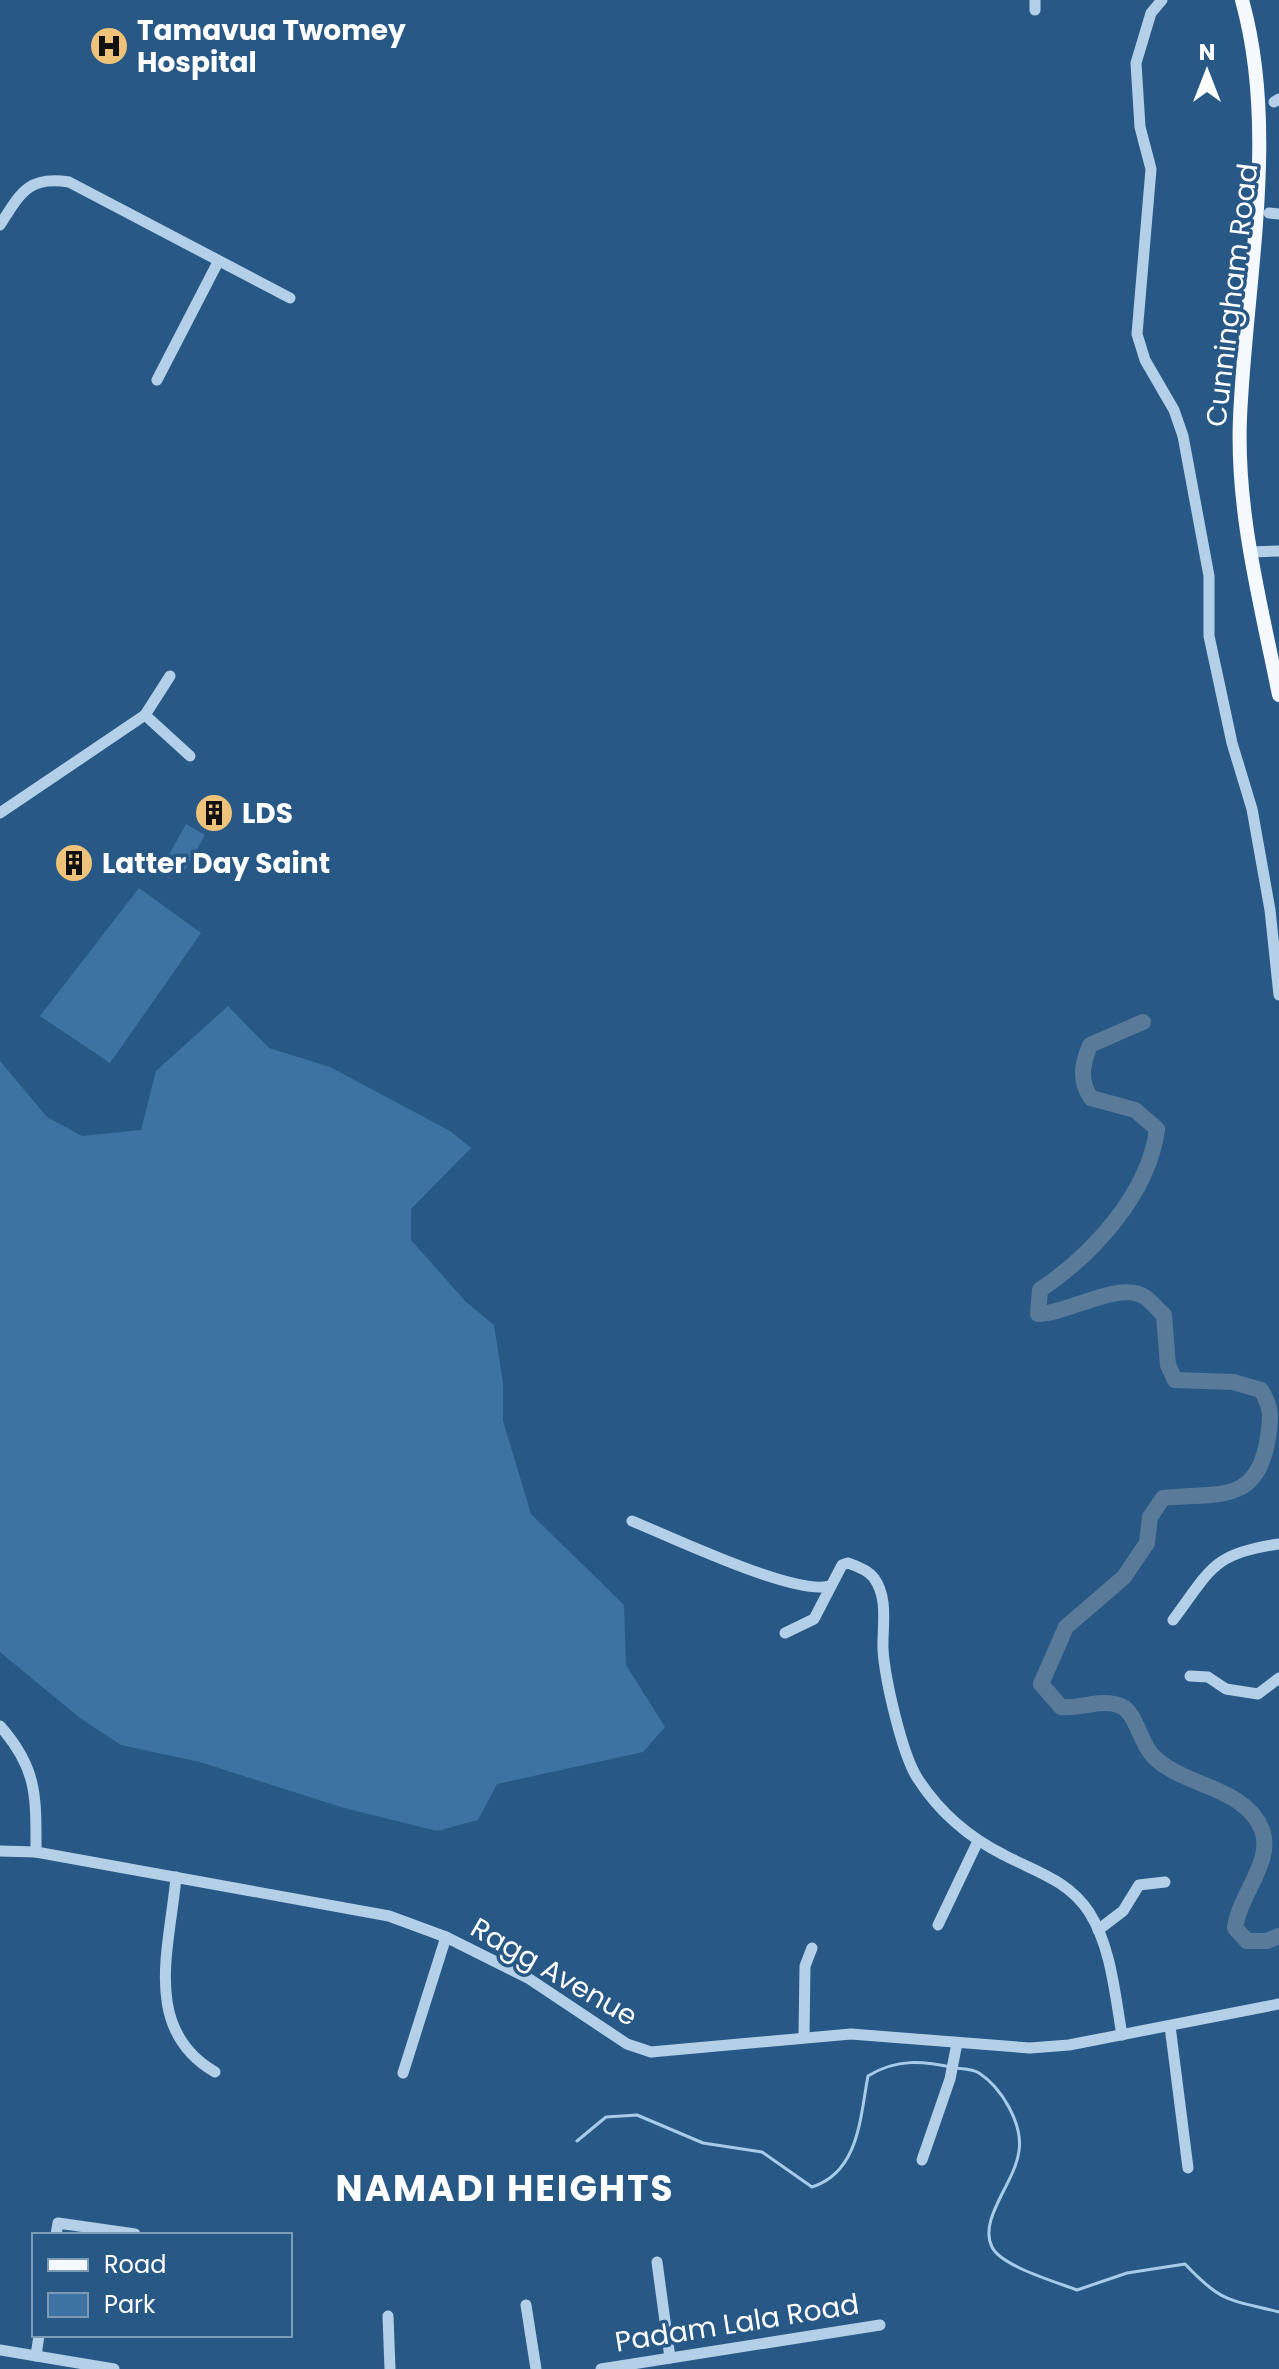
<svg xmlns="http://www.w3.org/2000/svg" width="1279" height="2369" font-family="Poppins,sans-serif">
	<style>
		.green { fill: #3d73a2 }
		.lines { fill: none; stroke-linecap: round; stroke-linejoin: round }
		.stream { stroke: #a7cbe8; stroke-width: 3 }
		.river { stroke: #597b99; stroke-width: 16 }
		.minor { stroke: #b3d0e8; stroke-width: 11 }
		.major { stroke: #f5f9fe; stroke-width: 14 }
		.labels { text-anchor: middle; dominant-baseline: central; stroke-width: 7; stroke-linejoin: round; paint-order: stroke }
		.poi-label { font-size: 28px; font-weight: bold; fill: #fff; stroke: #285986; text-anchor: start }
		.street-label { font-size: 28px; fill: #fff; stroke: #285986 }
		.district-label { font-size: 36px; font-weight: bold; letter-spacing: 2px; fill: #fff; stroke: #285986 }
	</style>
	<rect width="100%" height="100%" fill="#285986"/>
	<g class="green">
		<polygon points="186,824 205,835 185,870 166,860"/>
		<polygon points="139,888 201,933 110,1063 40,1016"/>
		<polygon points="228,1006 269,1048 330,1067 450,1131 471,1148 411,1209 411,1240 466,1302 494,1325 503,1383 503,1421 531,1514 624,1605 626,1665 665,1727 643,1752 497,1784 478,1820 437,1831 344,1808 200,1762 121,1745 80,1718 0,1652 0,1061 47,1117 82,1136 141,1130 156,1071"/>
	</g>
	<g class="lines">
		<path class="stream" d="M 577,2141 L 606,2117 L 637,2115 L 703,2143 L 762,2152 L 812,2187 C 859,2172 860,2118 868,2076 C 897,2058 923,2061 955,2068 C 963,2069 973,2069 979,2073 C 1002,2088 1023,2124 1019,2151 C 1015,2183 978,2219 992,2247 C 1001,2266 1056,2282 1077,2290 L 1127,2273 L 1185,2264 C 1223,2304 1228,2299 1279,2312"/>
		<path class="river" d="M 1143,1022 L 1090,1045 C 1082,1065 1079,1080 1091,1098 L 1135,1110 L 1157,1129 C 1149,1194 1092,1255 1040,1290 L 1038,1314 C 1067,1314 1120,1280 1145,1297 C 1152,1302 1158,1310 1164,1315 L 1168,1365 L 1175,1380 L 1233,1382 L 1261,1390 C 1272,1408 1271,1417 1268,1437 C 1258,1506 1217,1492 1163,1498 L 1150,1517 L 1147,1543 L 1124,1577 L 1066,1627 L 1041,1684 L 1061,1707 C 1082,1709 1101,1698 1121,1706 C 1136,1712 1140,1743 1153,1756 C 1183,1787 1245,1786 1262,1830 C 1274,1861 1239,1895 1235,1928 L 1247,1941 L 1267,1941 L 1279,1936"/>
		<g class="minor">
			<polyline points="1035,0 1035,10"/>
			<polyline points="1162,0 1151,13 1136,63 1140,127 1151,169 1137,334 1145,360 1174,410 1183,436 1209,576 1209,636 1232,743 1252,809 1270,910 1279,995"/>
			<polyline points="1274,102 1279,99"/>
			<polyline points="1269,213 1279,214"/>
			<path d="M 0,225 C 20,194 28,175 69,182 L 290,298"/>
			<polyline points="157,380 218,262"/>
			<polyline points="1250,552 1279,551"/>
			<polyline points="145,715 190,756"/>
			<polyline points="0,813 145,715 170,676"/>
			<path d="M 632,1521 C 671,1537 795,1596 829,1586"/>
			<path d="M 1173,1620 C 1211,1569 1213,1553 1279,1544"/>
			<path d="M 785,1633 L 814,1619 L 842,1565 L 848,1563 C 857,1566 868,1570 874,1578 C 889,1599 882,1627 883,1650 C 885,1679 902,1755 918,1779 C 940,1813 968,1837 1004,1855 C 1036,1872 1068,1880 1089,1912 C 1111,1946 1115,1995 1122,2035"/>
			<polyline points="1190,1676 1208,1677 1226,1689 1258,1694 1279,1678"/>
			<path d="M 0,1726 C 38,1769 36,1797 36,1852"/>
			<polyline points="0,1851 36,1852 389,1916 446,1937 528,1978 627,2044 651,2052 851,2034 1030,2048 1069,2045 1279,2004"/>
			<path d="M 176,1877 C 170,1947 141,2029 215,2072"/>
			<polyline points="938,1925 978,1841"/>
			<polyline points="1098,1930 1123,1911 1139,1885 1165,1882"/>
			<polyline points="1170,2026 1188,2168"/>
			<polyline points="804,2036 805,1966 812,1948"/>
			<polyline points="403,2073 446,1937"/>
			<polyline points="922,2160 950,2079 957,2043"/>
			<polyline points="56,2235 58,2223 135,2234"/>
			<polyline points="657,2262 670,2358"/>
			<polyline points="526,2305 536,2369"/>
			<polyline points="388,2316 390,2369"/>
			<polyline points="0,2350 114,2369"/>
			<polyline points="36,2356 39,2335"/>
			<polyline points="601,2369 880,2325"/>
		</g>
		<path class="major" d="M 1242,0 C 1279,132 1246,280 1240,418 C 1236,512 1261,604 1279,695"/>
	</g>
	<defs>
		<symbol id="hospital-disc" viewBox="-11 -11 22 22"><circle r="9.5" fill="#efc279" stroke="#285986"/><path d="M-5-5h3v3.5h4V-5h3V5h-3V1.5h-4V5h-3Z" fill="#111"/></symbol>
		<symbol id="building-disc" viewBox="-11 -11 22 22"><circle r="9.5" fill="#efc279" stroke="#285986"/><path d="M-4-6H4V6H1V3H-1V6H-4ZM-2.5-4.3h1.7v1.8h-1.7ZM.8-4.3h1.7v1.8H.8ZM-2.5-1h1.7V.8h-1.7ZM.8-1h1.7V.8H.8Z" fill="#111"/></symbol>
	</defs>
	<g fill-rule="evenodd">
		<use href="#hospital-disc" x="87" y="24" width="44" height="44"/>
		<use href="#building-disc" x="192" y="791" width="44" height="44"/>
		<use href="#building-disc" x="52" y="841" width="44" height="44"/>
	</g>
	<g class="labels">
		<g class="poi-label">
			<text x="137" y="30">Tamavua Twomey<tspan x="137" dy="32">Hospital</tspan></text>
			<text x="242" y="813">LDS</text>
			<text x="102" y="863">Latter Day Saint</text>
		</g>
		<g class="street-label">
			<text transform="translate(1232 295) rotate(-83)">Cunningham Road</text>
			<text transform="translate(554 1972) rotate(30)">Ragg Avenue</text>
			<text transform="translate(737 2323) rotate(-9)">Padam Lala Road</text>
		</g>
		<g class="district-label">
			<text x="505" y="2188">NAMADI HEIGHTS</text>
		</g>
	</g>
	<rect x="32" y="2233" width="260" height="104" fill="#285986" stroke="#7e9bb6" stroke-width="2"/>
	<rect x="48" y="2259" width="40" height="12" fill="#f5f9fe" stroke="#7e9bb6" stroke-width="2"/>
	<text x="104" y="2273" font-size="24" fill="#ffffff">Road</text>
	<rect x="48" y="2293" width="40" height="24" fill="#3d73a2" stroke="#7e9bb6" stroke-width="2"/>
	<text x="104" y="2313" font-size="24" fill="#ffffff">Park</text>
	<g transform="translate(1207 72)" stroke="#285986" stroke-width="6" paint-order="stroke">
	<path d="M0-6L14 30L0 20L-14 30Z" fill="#ffffff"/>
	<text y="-12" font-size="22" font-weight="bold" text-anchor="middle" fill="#ffffff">N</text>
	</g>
</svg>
